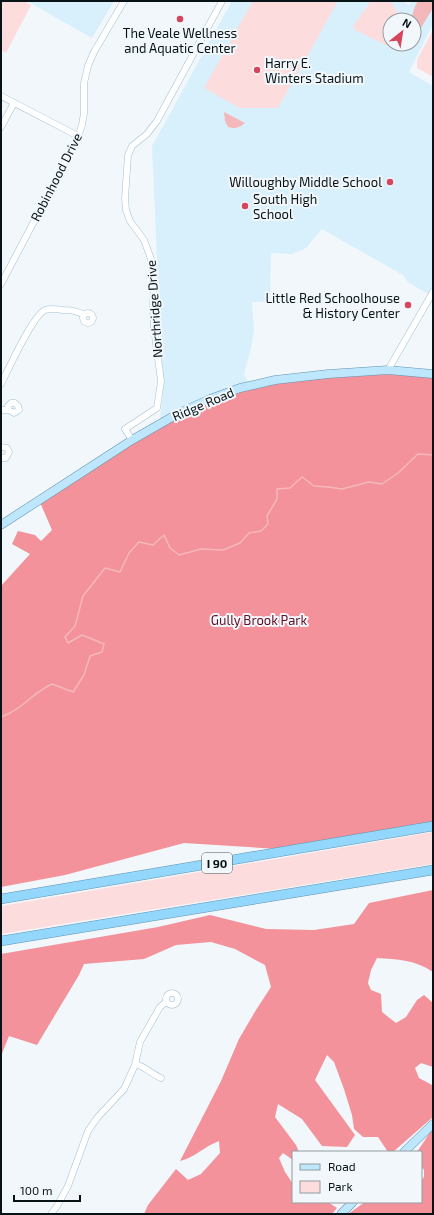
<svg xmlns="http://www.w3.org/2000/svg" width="434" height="1215" font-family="'Exo 2',sans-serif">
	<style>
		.built { fill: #d8effc; fill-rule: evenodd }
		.green { fill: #fddcdd }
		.forest { fill: #f3929a }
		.water { fill: #f4b8bb }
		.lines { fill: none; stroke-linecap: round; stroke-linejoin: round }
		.stream { stroke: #f4b8bb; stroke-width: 1.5 }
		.minor-casing { stroke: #a3c0d0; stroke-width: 7 }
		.major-casing { stroke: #6292ac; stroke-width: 9 }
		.highway-casing { stroke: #6292ac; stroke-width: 10 }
		.minor { stroke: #fff; stroke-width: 6 }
		.major { stroke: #bee7fd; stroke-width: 8 }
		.highway { stroke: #93d7fc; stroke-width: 9 }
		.poi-dot { fill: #d5455c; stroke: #f1f7fb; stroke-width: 1.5 }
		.labels { text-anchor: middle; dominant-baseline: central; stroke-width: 4; stroke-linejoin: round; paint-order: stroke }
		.shield { fill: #f1f7fb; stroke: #4e575c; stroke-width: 1 }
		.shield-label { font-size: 12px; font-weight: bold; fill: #081318 }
		.poi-label { font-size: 13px; fill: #081318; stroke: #f1f7fb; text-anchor: start }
		.street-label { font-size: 13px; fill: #081318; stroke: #f1f7fb }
		.park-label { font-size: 13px; fill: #630d21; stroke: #f1f7fb }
	</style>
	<rect width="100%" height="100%" fill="#f1f7fb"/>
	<g class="built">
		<polygon points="27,1 114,1 92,38"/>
		<path d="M 232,1 L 402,1 L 409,5 L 412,1 L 433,1 L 433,24 L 409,72 L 433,86 L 433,285 L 428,294 L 408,282 L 403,275 L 322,229 L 306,248 L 292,254 L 271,253 L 270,301 L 252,302 L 254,330 L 251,348 L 244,374 L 248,382 L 184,407 L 160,419 L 163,393 L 152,146 ZM 390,20 L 414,20 L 414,44 L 390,44 Z"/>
	</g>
	<g class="green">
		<polygon points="1,1 24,1 31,5 6,53 1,50"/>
		<polygon points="253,1 338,1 278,108 240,108 204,88"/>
		<polygon points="371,1 391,1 398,14 399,20 390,20 390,44 396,44 394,49 355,30 353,26"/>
		<polygon points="433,30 433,77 417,68 417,60"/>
		<polygon points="433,832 433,864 1,934 1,906"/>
	</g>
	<g class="forest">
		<polygon points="328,374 433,374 433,826 294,850 184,843 65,875 1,887 1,586 30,554 12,544 18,531 35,535 41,541 52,530 39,500 179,413 240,388"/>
		<path d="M 433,890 L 433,972 C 416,960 397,959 377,958 L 371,970 L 368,983 L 371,990 L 381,994 L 382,1012 L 396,1023 L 406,1017 L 417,1000 L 424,995 L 433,1003 L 433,1067 L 421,1063 L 415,1068 L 419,1078 L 432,1085 L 433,1087 L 433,1117 L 393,1152 L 388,1152 L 378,1137 L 363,1137 L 354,1129 L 352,1115 L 344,1089 L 334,1062 L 327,1055 L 315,1080 L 355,1135 L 347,1147 L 322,1146 L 302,1119 L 278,1104 L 275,1117 L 296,1145 L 299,1152 L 293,1152 L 293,1160 L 283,1153 L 279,1158 L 285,1172 L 293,1184 L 293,1202 L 328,1202 L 337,1208 L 332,1214 L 144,1214 L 148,1205 L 176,1169 L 188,1180 L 201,1174 L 220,1153 L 219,1141 C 205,1146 194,1158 180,1161 L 221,1081 L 239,1039 L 256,1010 L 271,987 L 265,965 L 235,949 L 211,942 L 176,945 L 144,959 L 84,964 L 79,975 L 37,1045 L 9,1036 L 1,1056 L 1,954 L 158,927 L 210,915 L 266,929 L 314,930 L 354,924 L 369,903 Z"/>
		<polygon points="433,1128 433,1214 348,1214 365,1202 421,1202 421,1181 424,1177 424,1170 421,1166 421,1152 417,1152"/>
	</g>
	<g class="water">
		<path d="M 418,1 L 428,1 L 432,2 L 433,8 L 421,28 L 417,32 L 414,31 L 414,20 L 412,20 C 412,13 414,7 418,1 Z"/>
		<path d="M 224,112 L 245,123 C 239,128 235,129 228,127 L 225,121 Z"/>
	</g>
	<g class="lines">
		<path class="stream" d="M 1,717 C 22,710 32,693 52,684 L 73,692 L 84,675 L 90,656 L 102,652 L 104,644 L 82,635 L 68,643 L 65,637 L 75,626 L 83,596 L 105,568 L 120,572 L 129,553 L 139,542 L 153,545 L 164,535 L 170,548 L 179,555 L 201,549 L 223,550 L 240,543 L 249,533 L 261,531 L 268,524 L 267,516 L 277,499 L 277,489 L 290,488 L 302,477 L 314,486 L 328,487 L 342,489 L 369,482 L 382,484 L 398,473 L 418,454 L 433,455"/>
		<defs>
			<g id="minor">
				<polyline points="1,96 78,136"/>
				<polyline points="1,127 14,103"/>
				<polyline points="1,284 77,140 82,125 84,113 84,83 88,66 94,52 124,1"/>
				<circle cx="88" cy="318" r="5"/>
				<polyline points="388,370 433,292"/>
				<path d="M 1,384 C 8,370 33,315 45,310 C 51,308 57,309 63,310 C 70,310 78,311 84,315"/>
				<polyline points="1,410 9,410 14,413 19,410 18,406 15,403 11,403 8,406 9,410"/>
				<polyline points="132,440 125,429 157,408 161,381 154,328 153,309 154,277 151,259 144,240 130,221 126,210 125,198 128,155 132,146 147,134 157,121 222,1"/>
				<polyline points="1,447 7,448 9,452 6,458 1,458"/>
				<circle cx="172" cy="999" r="6"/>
				<path d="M 136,1064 C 145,1067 152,1074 161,1078"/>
				<polyline points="51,1214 57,1206 68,1186 88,1131 97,1118 124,1089 135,1065 140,1042 160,1007 166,1002"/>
			</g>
			<g id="major">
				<polyline points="1,525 132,440 179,413 210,399 240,388 275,380 328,374 388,370 433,374"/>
				<polyline points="404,1152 433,1124"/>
				<polyline points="341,1214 353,1202"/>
			</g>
			<g id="highway">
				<polyline points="1,899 433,826"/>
				<polyline points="1,941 433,870"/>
			</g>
		</defs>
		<use href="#minor" class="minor-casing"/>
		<use href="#major" class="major-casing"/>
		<use href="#highway" class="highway-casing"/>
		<use href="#minor" class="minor"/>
		<use href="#major" class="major"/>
		<use href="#highway" class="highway"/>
	</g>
	<g class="poi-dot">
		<circle cx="180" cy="19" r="4"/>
		<circle cx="257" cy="70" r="4"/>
		<circle cx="390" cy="182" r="4"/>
		<circle cx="245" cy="206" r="4"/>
		<circle cx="408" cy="305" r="4"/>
	</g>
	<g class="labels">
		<rect class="shield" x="202" y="853" width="30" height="20" rx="3"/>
		<g class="shield-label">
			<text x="217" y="863">I 90</text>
		</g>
		<g class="poi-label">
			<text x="180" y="33" text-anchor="middle">The Veale Wellness<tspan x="180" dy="15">and Aquatic Center</tspan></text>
			<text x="265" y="63">Harry E.<tspan x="265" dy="15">Winters Stadium</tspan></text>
			<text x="382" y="182" text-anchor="end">Willoughby Middle School</text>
			<text x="253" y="199">South High<tspan x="253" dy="15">School</tspan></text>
			<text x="400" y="298" text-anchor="end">Little Red Schoolhouse<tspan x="400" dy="15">&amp; History Center</tspan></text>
		</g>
		<g class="street-label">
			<text transform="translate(56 177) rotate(-63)">Robinhood Drive</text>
			<text transform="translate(154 309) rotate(-94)">Northridge Drive</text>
			<text transform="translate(203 404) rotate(-23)">Ridge Road</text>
		</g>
		<g class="park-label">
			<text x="259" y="620">Gully Brook Park</text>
		</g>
	</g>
	<rect width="434" height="1215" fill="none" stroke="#081318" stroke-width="4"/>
	<rect x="292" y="1151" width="130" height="52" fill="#f1f7fb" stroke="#949ca0"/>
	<rect x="300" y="1164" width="20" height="6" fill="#bee7fd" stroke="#949ca0"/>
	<text x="328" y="1171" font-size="12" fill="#081318">Road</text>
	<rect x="300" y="1181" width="20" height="12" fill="#fddcdd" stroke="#949ca0"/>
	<text x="328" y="1191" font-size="12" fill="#081318">Park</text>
	<g transform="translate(402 32) rotate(30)"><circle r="19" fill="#f1f7fb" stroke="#949ca0"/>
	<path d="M0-3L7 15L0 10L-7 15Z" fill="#d5455c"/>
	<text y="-6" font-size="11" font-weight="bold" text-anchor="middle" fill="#081318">N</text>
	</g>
	<path d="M14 1195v6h66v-6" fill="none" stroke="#081318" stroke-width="2"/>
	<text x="20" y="1195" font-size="12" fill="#081318" stroke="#f1f7fb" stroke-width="3" paint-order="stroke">100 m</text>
</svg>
